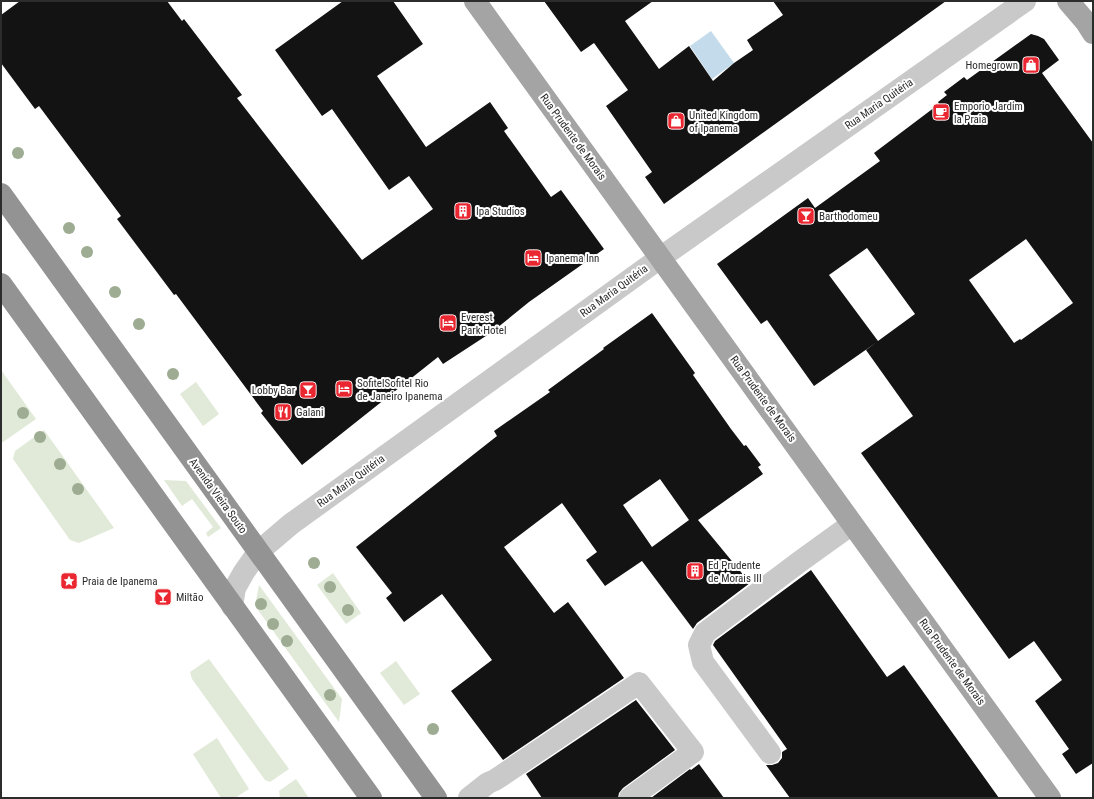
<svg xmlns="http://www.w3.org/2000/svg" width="1094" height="799" font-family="'Roboto Condensed',sans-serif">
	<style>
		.green { fill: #e1ead8 }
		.water { fill: #c3dbeb }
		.building { fill: #131313; fill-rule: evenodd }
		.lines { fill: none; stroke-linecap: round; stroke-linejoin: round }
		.minor { stroke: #c9c9c9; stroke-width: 22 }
		.major { stroke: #a4a4a4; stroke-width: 22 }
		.highway { stroke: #939393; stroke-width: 22 }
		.tree { fill: #9dac92 }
		.labels { text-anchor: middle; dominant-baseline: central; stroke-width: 4; stroke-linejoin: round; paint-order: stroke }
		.poi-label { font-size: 11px; fill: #2c2c2c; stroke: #fff; text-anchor: start }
		.street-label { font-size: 11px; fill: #2c2c2c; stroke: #fff }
	</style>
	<rect width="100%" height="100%" fill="#fff"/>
	<g class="green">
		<polygon points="1,370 36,419 3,442 1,442"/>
		<polygon points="196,382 219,414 203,426 180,394"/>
		<polygon points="44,430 114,528 79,543 70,540 13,459 15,451"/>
		<polygon points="164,480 186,481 221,528 208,537 206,533 213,527 192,499 182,506"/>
		<polygon points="333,573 361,613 346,624 317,585"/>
		<polygon points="259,585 342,699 339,722 255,606"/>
		<polygon points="209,659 289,769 270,782 265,780 192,679 190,672"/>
		<polygon points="396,661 420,694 404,705 380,673"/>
		<polygon points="217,738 249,789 235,798 221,798 193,754"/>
		<polygon points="296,779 309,798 280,798 279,791"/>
	</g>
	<polygon class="water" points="711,31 734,63 712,79 690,46"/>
	<g class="building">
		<polygon points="20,1 167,1 182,21 184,19 242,95 237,98 362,260 433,209 409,176 389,190 332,109 322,116 275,50 343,1 393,1 423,44 377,76 426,147 490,102 508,128 504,131 551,197 561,190 604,249 529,302 492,332 443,364 438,357 302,465 261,413 263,411 176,294 174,295 117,219 121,216 39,106 35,109 1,63 1,15"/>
		<polygon points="544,1 653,1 625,21 659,69 689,46 713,81 734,63 753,50 747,40 783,15 773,1 946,1 664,204 645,177 652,172 606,106 628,90 594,43 581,52"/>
		<path d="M 1031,34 L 1038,36 L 1044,39 L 1059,60 L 1042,73 L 1093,143 L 1093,763 L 1076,774 L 1062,754 L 1069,749 L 1035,701 L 1062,680 L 1034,641 L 1009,659 L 861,453 L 913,416 L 866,350 L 877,342 L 814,386 L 767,320 L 761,324 L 717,264 L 808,198 L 815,208 L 880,161 L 874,153 L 939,104 L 938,102 L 947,95 L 944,92 L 964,77 L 967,80 ZM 1026,239 L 1073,303 L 1021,340 L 1020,339 L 1014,343 L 969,280 ZM 867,248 L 915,314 L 878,341 L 829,275 Z"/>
		<path d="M 652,313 L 695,373 L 693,375 L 731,429 L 744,446 L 746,445 L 761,465 L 758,467 L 763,474 L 698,520 L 750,583 L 697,623 L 693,629 L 642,561 L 605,586 L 586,560 L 597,552 L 562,503 L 504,547 L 554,613 L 568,602 L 624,678 L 503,760 L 451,691 L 492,660 L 442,594 L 404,622 L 386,598 L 392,593 L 356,547 L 497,436 L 494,431 L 550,392 L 548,390 L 604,349 L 603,348 ZM 660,479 L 689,520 L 652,547 L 623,505 Z"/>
		<polygon points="811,570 887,677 904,665 999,798 790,798 766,765 772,765 778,763 782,758 782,752 787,749 713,645 715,641"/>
		<polygon points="636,700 675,750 623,788 619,793 618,798 542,798 526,774"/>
		<polygon points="699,764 724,798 651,798 690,769 691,770"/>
	</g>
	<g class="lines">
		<g class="minor">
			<polyline points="232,606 235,588 244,572 258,552 291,524 660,258 1025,1"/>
			<polyline points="770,753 703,662 699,645 705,633 802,560 852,524"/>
			<polyline points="469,798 488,783 495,780 639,683 693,752 630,798"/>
		</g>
		<g class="major">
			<polyline points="475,1 1050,798"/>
			<polyline points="1068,1 1086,22 1093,33"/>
		</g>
		<g class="highway">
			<polyline points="1,194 436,798"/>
			<polyline points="1,284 371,798"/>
		</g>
	</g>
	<g class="tree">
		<circle cx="18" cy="153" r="6"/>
		<circle cx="69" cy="228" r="6"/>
		<circle cx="87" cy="252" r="6"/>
		<circle cx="115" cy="292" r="6"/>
		<circle cx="139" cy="324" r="6"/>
		<circle cx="173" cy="374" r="6"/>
		<circle cx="23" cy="413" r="6"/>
		<circle cx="40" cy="437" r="6"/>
		<circle cx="60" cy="464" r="6"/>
		<circle cx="78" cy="489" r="6"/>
		<circle cx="314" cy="563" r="6"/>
		<circle cx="330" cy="587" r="6"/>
		<circle cx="261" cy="604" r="6"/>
		<circle cx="348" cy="610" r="6"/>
		<circle cx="273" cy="624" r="6"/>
		<circle cx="287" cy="641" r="6"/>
		<circle cx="330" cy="695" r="6"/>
		<circle cx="433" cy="729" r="6"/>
	</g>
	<defs>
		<symbol id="shop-square" viewBox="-11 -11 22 22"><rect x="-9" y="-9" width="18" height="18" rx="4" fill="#ea2730" stroke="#fff"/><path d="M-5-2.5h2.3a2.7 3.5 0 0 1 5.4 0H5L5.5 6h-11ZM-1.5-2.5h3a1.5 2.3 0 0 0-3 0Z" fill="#fff"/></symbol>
		<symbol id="cafe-square" viewBox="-11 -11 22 22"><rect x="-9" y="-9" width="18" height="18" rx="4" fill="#ea2730" stroke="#fff"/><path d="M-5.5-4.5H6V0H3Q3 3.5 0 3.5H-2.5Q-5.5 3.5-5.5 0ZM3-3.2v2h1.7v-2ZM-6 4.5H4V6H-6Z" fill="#fff"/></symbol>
		<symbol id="building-square" viewBox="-11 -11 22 22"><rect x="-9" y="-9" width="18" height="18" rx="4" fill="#ea2730" stroke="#fff"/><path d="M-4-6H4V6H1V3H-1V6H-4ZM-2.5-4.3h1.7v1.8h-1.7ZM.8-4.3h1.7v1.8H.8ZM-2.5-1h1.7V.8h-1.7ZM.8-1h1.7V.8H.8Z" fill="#fff"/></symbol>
		<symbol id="bar-square" viewBox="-11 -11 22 22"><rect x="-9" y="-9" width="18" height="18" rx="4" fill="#ea2730" stroke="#fff"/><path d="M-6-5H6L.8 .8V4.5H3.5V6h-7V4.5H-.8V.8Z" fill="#fff"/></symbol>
		<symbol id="hotel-square" viewBox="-11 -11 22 22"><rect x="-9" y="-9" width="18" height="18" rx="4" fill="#ea2730" stroke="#fff"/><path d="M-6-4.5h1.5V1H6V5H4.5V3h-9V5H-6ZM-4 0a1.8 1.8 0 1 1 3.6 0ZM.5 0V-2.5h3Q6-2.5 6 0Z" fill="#fff"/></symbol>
		<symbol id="restaurant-square" viewBox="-11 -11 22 22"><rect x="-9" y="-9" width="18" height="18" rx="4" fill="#ea2730" stroke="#fff"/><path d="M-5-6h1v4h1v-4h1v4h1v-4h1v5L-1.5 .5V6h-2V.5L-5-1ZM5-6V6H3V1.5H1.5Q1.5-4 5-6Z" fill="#fff"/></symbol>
		<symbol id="sight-square" viewBox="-11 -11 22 22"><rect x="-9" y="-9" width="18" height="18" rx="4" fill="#ea2730" stroke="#fff"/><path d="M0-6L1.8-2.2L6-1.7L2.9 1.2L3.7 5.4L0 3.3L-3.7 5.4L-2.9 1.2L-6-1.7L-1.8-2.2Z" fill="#fff"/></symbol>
	</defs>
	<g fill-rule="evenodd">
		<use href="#shop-square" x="1021" y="55" width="20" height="20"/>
		<use href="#cafe-square" x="931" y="102" width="20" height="20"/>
		<use href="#shop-square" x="666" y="111" width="20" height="20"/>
		<use href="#building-square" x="453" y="201" width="20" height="20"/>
		<use href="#bar-square" x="796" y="206" width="20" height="20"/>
		<use href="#hotel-square" x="523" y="248" width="20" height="20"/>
		<use href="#hotel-square" x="438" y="313" width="20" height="20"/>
		<use href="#hotel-square" x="334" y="379" width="20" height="20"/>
		<use href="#bar-square" x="298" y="380" width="20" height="20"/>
		<use href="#restaurant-square" x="273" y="402" width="20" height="20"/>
		<use href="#building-square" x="685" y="561" width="20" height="20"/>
		<use href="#sight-square" x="59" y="571" width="20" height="20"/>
		<use href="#bar-square" x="153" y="587" width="20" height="20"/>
	</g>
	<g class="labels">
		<g class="poi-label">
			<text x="1018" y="65" text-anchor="end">Homegrown</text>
			<text x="954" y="106">Emporio Jardim<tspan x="954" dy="13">la Praia</tspan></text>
			<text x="689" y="115">United Kingdom<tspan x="689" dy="13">of Ipanema</tspan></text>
			<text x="476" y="211">Ipa Studios</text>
			<text x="819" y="216">Barthodomeu</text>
			<text x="546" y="258">Ipanema Inn</text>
			<text x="461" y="317">Everest<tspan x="461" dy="13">Park Hotel</tspan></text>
			<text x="357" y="383">SofitelSofitel Rio<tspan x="357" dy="13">de Janeiro Ipanema</tspan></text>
			<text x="295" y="390" text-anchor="end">Lobby Bar</text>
			<text x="296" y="412">Galani</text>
			<text x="708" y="565">Ed Prudente<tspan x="708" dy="13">de Morais III</tspan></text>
			<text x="82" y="581">Praia de Ipanema</text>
			<text x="176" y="597">Miltão</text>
		</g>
		<g class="street-label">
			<text transform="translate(879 104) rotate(-35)">Rua Maria Quitéria</text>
			<text transform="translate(573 137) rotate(54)">Rua Prudente de Morais</text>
			<text transform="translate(614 291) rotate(-36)">Rua Maria Quitéria</text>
			<text transform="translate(763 399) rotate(54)">Rua Prudente de Morais</text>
			<text transform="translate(351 481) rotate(-36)">Rua Maria Quitéria</text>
			<text transform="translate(218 496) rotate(54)">Avenida Vieira Souto</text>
			<text transform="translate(952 662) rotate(54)">Rua Prudente de Morais</text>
		</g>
	</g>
	<rect width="1094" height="799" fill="none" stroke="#2c2c2c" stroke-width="4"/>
</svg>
